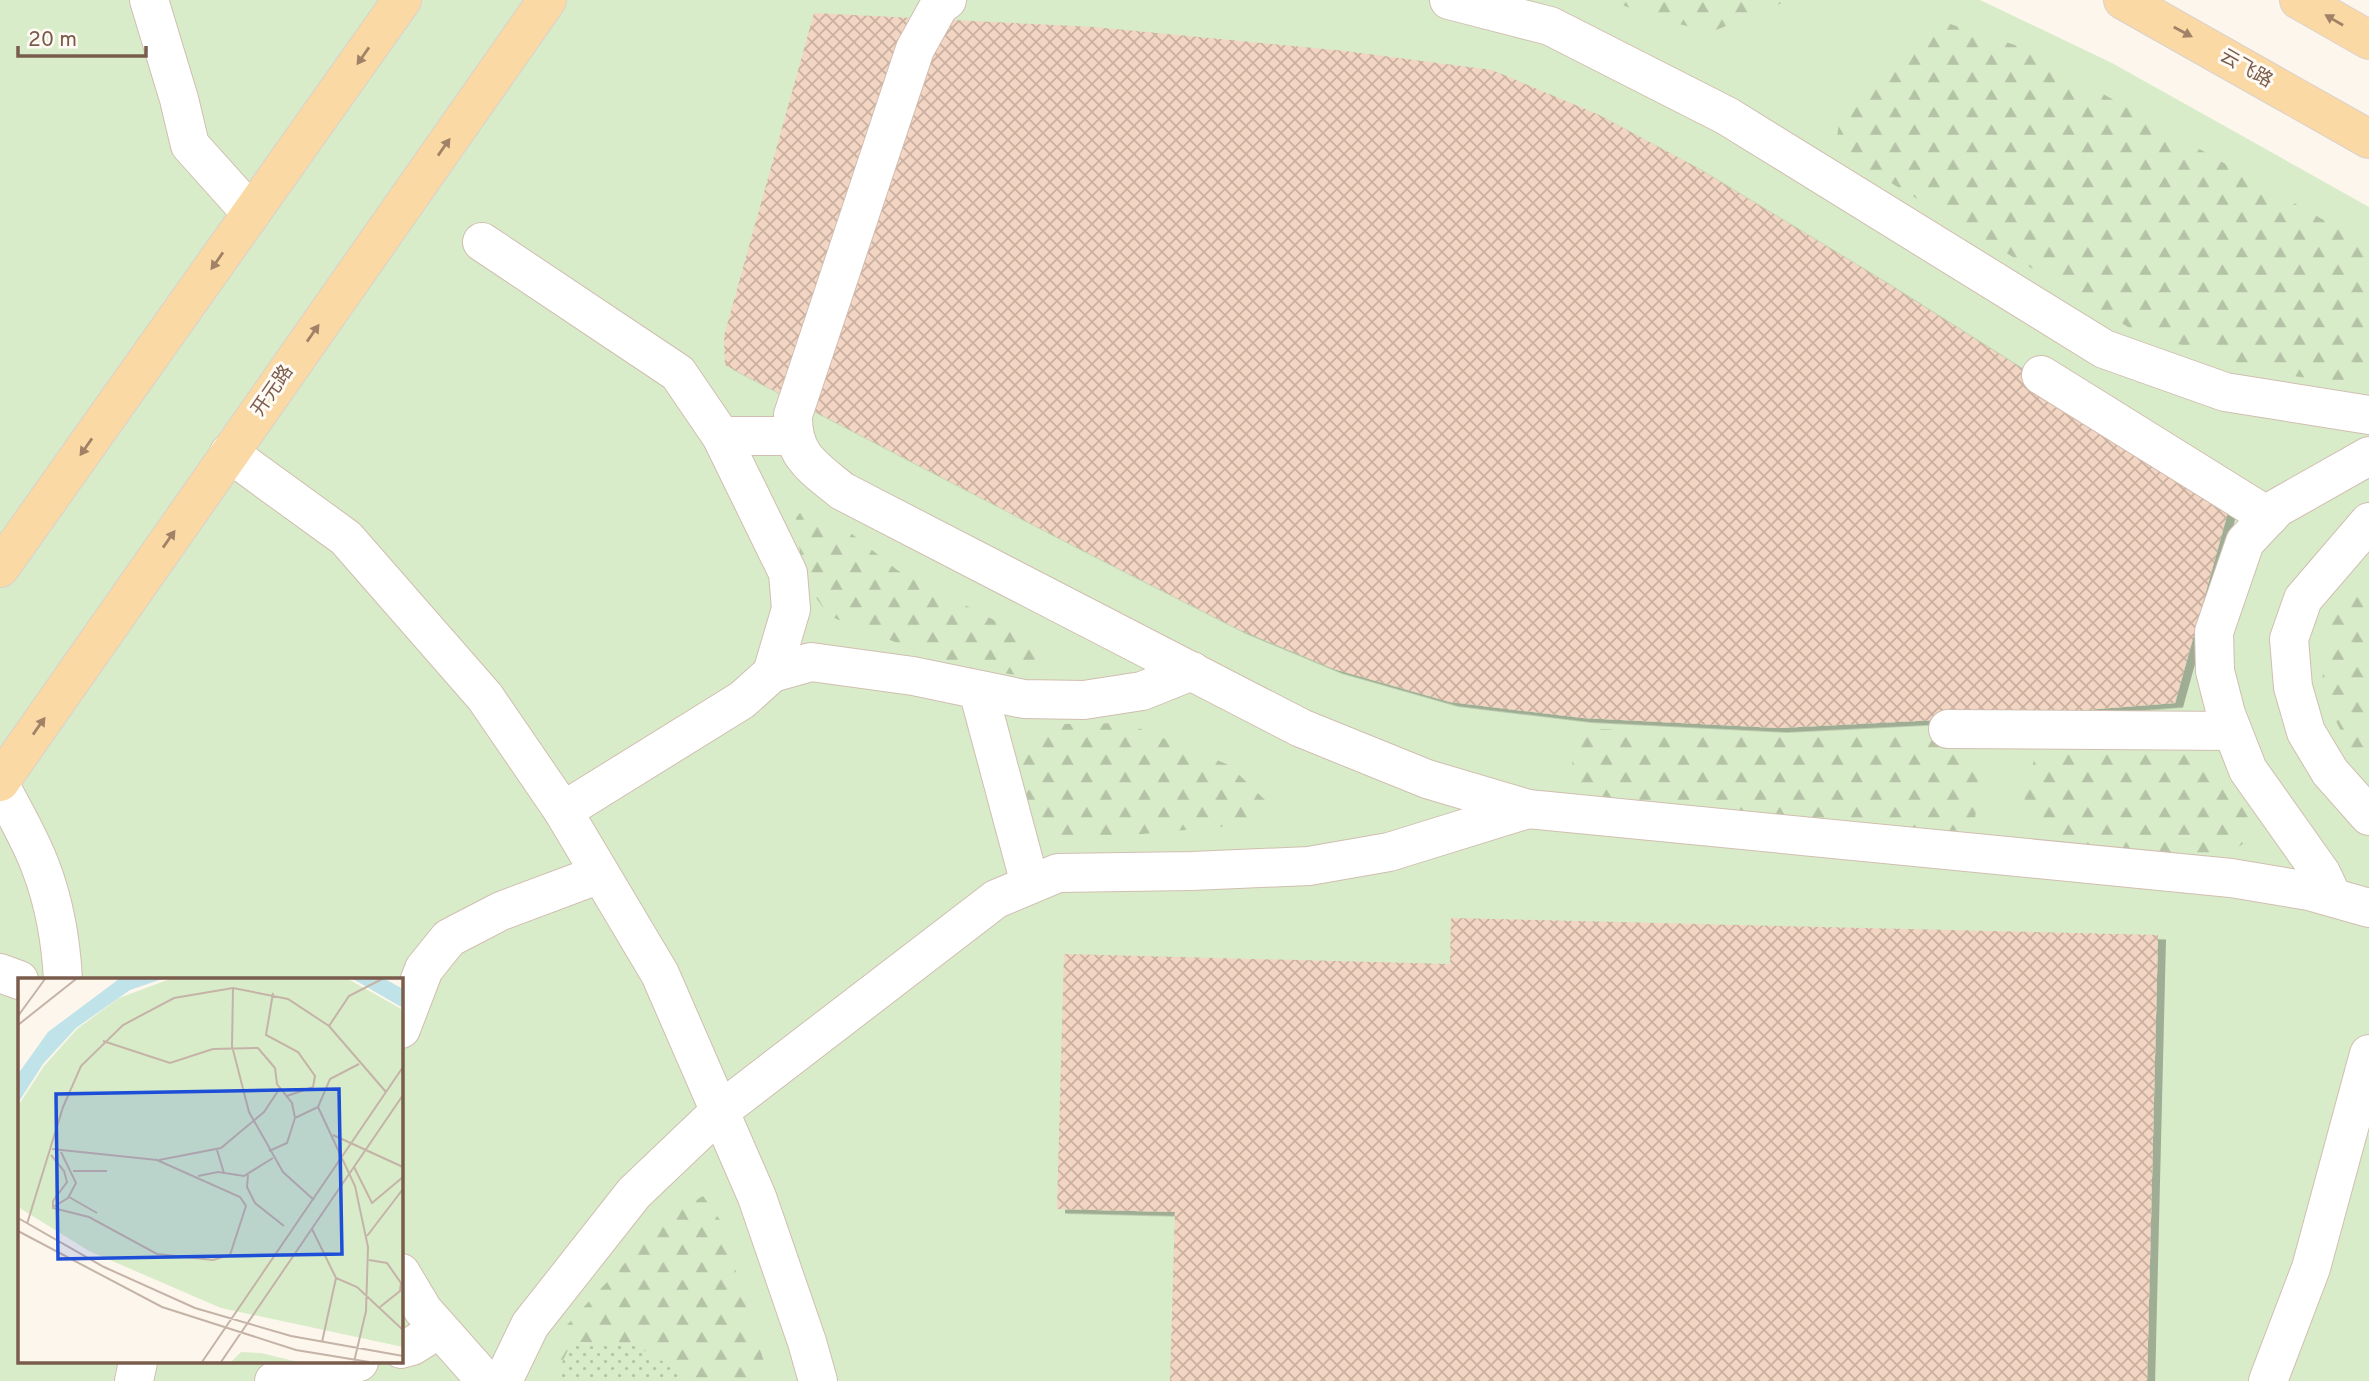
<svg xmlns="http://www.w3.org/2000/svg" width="2369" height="1381" font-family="Overpass,'Noto Sans SC',sans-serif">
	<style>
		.green { fill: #d8ecc9; fill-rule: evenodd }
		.forest { fill: url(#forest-firs) }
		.park { fill: url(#park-dots) }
		.building { fill: url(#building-cross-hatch); filter: url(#shadow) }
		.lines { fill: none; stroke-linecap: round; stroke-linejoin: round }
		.minor-casing { stroke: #d1beb0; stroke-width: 40 }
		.major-casing { stroke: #dad1cd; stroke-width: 40 }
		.minor { stroke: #fff; stroke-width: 38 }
		.major { stroke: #fbd9a5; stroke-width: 38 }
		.oneway { fill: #a18267 }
		.labels { text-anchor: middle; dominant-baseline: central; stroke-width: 6; stroke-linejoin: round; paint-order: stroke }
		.street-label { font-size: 19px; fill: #7a5c4d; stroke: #fffaf3 }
		.inset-road { fill: none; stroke: #c5b3a7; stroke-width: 2 }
		.view { fill: #1d4ed8; fill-opacity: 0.15; stroke: #1d4ed8; stroke-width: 3.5 }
		.inset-edge { fill: none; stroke: #7a5c4d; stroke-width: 3.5 }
	</style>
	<defs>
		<pattern id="forest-firs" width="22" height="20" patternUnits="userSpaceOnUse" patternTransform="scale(1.75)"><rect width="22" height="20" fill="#d8ecc9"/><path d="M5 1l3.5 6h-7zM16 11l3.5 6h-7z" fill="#b4c2a5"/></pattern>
		<pattern id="park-dots" width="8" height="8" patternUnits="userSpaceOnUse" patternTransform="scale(1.75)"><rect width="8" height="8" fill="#d8ecc9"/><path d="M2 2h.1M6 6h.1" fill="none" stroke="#b4c2a5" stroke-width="1.8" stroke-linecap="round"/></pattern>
		<pattern id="building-cross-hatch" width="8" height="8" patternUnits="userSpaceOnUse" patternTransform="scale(1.75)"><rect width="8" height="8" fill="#f3d5c3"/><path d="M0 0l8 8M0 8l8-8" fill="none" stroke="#cab0a1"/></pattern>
		<filter id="shadow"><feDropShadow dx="8" dy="4.5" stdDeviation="0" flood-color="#0004"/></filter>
	</defs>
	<rect width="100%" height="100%" fill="#fdf6ec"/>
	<path class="green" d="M 0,0 L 1980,0 L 2112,63 L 2369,207 L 2369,1381 L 0,1381 ZM 19,980 L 401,980 L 401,1362 L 19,1362 Z"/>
	<g class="forest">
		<polygon points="1607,0 1790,0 1711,32 1675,23"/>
		<polygon points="1947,23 2021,47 2369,246 2369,384 2359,385 2271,373 2133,330 1850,158 1837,138 1840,115"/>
		<polygon points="803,509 837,522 897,570 1023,635 1041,656 1019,675 961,668 829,616 803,579 796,518"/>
		<polygon points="2369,573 2369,771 2358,764 2321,692 2329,618"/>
		<polygon points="1126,723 1229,765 1265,800 1239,825 1056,842 1026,825 1016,754 1060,724"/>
		<polygon points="1589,729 1921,735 1973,742 1979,786 1974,827 1934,835 1573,795 1572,756"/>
		<polygon points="2095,747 2197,753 2247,796 2253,837 2225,856 2172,858 2069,850 2021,813 2035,756"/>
		<polygon points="703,1196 720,1220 770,1381 683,1381 682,1373 632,1344 572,1342 556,1375 566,1326 667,1218"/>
	</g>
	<polygon class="park" points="572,1342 632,1344 683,1373 683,1381 556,1381 556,1375"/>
	<g class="building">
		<polygon points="814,13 1094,27 1345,51 1492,70 1597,114 1694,166 1877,277 2231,501 2175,703 1995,717 1779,728 1583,718 1450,702 1334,669 1238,629 1078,548 725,365 724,336"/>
		<polygon points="1451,918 2158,935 2147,1381 1170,1381 1175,1212 1057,1209 1064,954 1450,964"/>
	</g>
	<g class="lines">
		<defs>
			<g id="minor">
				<polyline points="149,0 179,99 190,145 251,213"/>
				<path d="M 947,0 L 939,6 L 915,49 L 793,415 C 792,456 813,467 842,491 L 1301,728 L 1427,779 L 1528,809 L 2231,878 L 2309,891 L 2369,908"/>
				<polyline points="1449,0 1550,26 1727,116 2104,349 2225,392 2369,415"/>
				<polyline points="482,242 678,373 721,436 788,573 791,609 772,673"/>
				<polyline points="2041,375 2269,517"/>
				<polyline points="721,436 793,436"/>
				<polyline points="229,453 346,538 485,697 563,811 660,974 757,1197 807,1342 818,1381"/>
				<polyline points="2369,522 2303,599 2289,639 2293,687 2306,732 2330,772 2369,816"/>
				<polyline points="978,690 1030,884"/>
				<polyline points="1948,729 2232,731"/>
				<path d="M 0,785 C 14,812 31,840 41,868 C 55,905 61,941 63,980"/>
				<polyline points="563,811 742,700 772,673 811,662 913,676 1024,699 1084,700 1142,691 1192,671"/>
				<polyline points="2332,896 2321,873 2248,770 2226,714 2215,671 2214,632 2245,542 2277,508 2369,456"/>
				<polyline points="0,973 19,980"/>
				<polyline points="401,1029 424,969 449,938 501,911 600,874"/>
				<polyline points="401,1273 423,1310 486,1381"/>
				<polyline points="401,1349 412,1346 439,1329"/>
				<polyline points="134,1381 138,1362"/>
				<polyline points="274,1381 325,1372 359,1362"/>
				<polyline points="503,1381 530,1325 634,1193 720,1111 996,899 1058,873 1192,871 1309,866 1389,852 1528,809"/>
				<polyline points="2268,1381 2311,1268 2369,1054"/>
			</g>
			<g id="major">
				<polyline points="2123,0 2369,139"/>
				<polyline points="2299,0 2369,40"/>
				<polyline points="0,568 402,0"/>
				<polyline points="0,782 547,0"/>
			</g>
		</defs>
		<use href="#minor" class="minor-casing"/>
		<use href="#major" class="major-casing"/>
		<use href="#minor" class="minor"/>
		<use href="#major" class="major"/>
	</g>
	<defs><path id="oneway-solid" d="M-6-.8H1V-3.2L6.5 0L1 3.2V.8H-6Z" transform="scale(1.75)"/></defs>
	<g class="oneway">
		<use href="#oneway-solid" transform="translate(2334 20) rotate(-150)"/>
		<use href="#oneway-solid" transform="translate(2183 32) rotate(28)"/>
		<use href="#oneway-solid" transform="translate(363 56) rotate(125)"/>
		<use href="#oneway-solid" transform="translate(444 147) rotate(-55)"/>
		<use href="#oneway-solid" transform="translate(217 261) rotate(125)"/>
		<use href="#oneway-solid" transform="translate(313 333) rotate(-55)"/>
		<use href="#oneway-solid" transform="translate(86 447) rotate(125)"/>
		<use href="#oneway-solid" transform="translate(169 539) rotate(-55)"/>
		<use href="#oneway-solid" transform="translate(39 726) rotate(-55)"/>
	</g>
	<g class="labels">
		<g class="street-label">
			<text transform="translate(2246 69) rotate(30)">云飞路</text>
			<text transform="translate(273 391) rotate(-55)">开元路</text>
		</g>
	</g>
	<g transform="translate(18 978)">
		<rect width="385" height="385" fill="#fdf6ec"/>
		<path d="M 152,1 L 330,1 L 385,32 L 385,369 L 203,330 L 71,273 L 0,229 L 0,128 L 26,88 L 59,51 L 101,20 Z" fill="#d8ecc9"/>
		<path d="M 221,71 L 235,71 L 245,83 L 236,94 L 240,113 L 253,117 L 255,113 L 254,118 L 238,134 ZM 196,177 L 201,188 L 196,192 L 171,183 ZM 56,178 L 75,179 L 81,183 L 79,190 L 59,190 L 53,185 ZM 91,180 L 126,182 L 134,184 L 134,189 L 86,191 L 86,181 ZM 41,235 L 68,241 L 104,266 L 91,277 L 25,242 ZM 119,276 L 181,289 L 184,299 L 180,312 L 105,285 Z" fill="#d8ecc9"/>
		<path d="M 262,31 L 281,39 L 283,54 L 274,59 L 254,57 L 254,42 ZM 250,62 L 287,87 L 292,92 L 290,106 L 269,112 L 264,90 L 247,72 ZM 245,83 L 255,96 L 253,117 L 240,113 L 237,87 ZM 223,374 L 243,375 L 280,384 L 213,384 Z" fill="#d8ecc9"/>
		<path d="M 101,1 L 144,1 L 112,12 L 58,50 L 25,86 L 0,125 L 0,96 L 30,54 ZM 335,1 L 367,1 L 385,11 L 385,30 Z" fill="#bfe3e8"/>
		<path class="inset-road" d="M 215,10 L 214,68 L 231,134 L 265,194 L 296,222M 255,15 L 248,57 L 280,74 L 297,98 L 295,109 L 269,118M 0,38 L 27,1M 0,47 L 58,1M 311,48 L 331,18 L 364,1M 85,63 L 152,85 L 195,71 L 240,70 L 257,90 L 259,106 L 274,125 L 277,140 L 269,165 L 251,173M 300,129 L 337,208 L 350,269 L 348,333 L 336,384M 277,140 L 300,129 L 312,101 L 341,86M 315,157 L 385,189M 199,172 L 206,195M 33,177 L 46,193 L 49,204 L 35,223 L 35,230 L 71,239 L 139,276 L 195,282 L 212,277 L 228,228 L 222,219 L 139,182 L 34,171M 141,182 L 203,170 L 246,134 L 262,110M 336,189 L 354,225 L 385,199M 55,193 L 89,193M 230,197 L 229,209 L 237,225 L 266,248M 180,198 L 200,194 L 226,198 L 255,180M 51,219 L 79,235M 35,229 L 50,220 L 58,205 L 43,174M 0,240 L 86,289 L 177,330 L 273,358 L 385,378M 9,246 L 45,129 L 63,88 L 105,47 L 156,20 L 215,10 L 270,21 L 311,48 L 368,114M 294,251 L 318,300 L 339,309 L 385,352M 0,253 L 144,329 L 278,372 L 351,384M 349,258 L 385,211M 351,282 L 369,285 L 383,305 L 382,313 L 362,329M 304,364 L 318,300M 184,384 L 385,89M 203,384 L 385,117"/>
		<path class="view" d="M 321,111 L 324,276 L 40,281 L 38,116 Z"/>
		<rect width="385" height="385" class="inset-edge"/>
	</g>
	<path d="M18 46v10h128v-10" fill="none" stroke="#7a5c4d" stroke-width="3.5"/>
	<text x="28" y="46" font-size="21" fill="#7a5c4d" stroke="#fffaf3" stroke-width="5" paint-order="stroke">20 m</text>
</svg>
